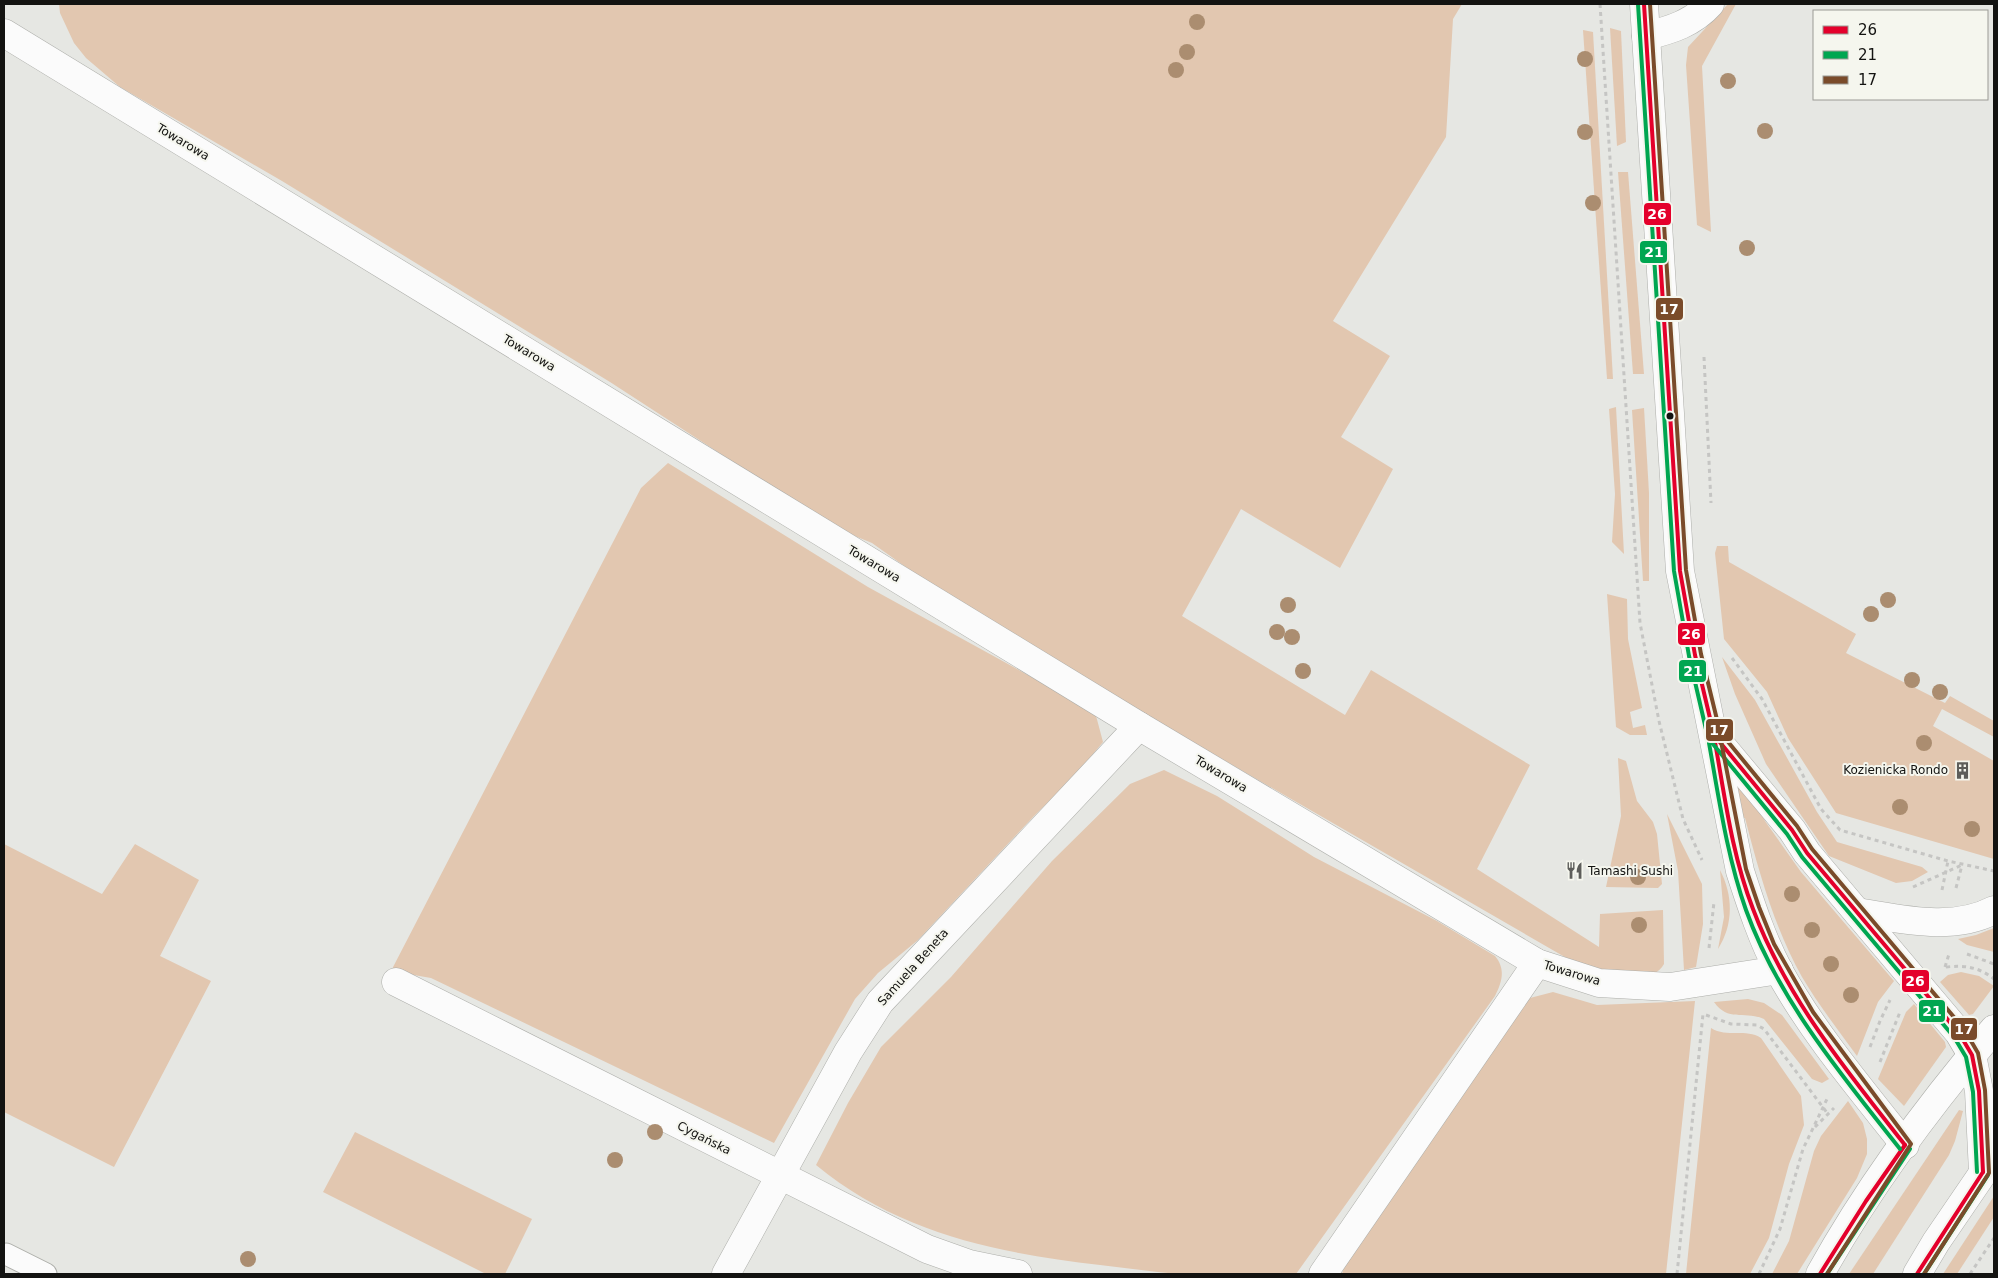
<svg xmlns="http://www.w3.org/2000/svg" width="1998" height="1278" font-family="'DejaVu Sans',sans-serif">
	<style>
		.green { fill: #e2c7b0 }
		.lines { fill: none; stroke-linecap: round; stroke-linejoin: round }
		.service-casing { stroke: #adaeaa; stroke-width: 23 }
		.minor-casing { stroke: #adaeaa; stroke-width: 29 }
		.secondary-casing { stroke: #adaeaa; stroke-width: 29 }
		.primary-casing { stroke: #adaeaa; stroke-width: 29 }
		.path { stroke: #c5c5c3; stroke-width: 3; stroke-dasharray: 4 4; stroke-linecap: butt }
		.service { stroke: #fbfbfb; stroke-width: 21 }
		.minor { stroke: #fbfbfb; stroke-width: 28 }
		.secondary { stroke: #fbfbfb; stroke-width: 28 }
		.primary { stroke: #fbfbfb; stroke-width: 28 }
		.bus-1-casing { stroke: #f5f6ee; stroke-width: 8 }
		.bus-2-casing { stroke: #f5f6ee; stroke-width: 8 }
		.bus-3-casing { stroke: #f5f6ee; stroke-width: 8 }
		.bus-1 { stroke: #e4002b; stroke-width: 4 }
		.bus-2 { stroke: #00a651; stroke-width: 4 }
		.bus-3 { stroke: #7a4b2a; stroke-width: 4 }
		.tree { fill: #ab8d70 }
		.bus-dot { fill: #131311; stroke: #f5f6ee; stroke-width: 2 }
		.labels { text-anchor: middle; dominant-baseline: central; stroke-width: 4; stroke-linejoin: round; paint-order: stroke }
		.street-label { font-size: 12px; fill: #131311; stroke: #f5f6ee }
		.poi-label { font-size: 12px; fill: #131311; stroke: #f5f6ee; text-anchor: end }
		.line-badge { stroke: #f5f6ee; stroke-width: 2 }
		.badge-label { font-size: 14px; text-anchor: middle; font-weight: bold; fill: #fff }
	</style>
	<rect width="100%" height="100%" fill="#e6e7e3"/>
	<g class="green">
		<path d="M 59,4 L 1462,4 L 1453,19 L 1446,137 L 1333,321 L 1390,356 L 1341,437 L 1393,469 L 1340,568 L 1241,509 L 1182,616 L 1345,715 L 1371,670 L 1530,765 L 1477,869 L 1599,947 L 1600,914 L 1663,910 L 1664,964 C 1649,992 1592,967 1570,960 L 976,617 L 872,543 L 835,528 L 610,382 L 282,181 L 120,87 L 86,58 L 74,43 L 60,13 Z"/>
		<polygon points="1728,4 1736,4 1702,66 1711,232 1697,225 1686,65 1688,47"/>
		<polygon points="1610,28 1621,31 1626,142 1617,146"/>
		<polygon points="1583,30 1593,32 1613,379 1607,379"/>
		<polygon points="1618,172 1628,172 1644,374 1633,374"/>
		<polygon points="1616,407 1624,554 1612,542 1615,494 1609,409"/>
		<polygon points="1644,408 1649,493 1649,581 1643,581 1632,410"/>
		<polygon points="668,463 868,587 1095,712 1103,742 1073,778 1034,816 918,940 878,973 855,999 774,1143 431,978 391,971 641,488"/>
		<polygon points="1717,546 1728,546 1729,562 1856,634 1846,653 1945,703 1950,696 1994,721 1994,737 1942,709 1933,726 1994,761 1994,859 1836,813 1788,738 1767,692 1724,639 1715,553"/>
		<polygon points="1607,594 1627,599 1628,639 1642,708 1630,712 1633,728 1645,725 1647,735 1630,735 1616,727"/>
		<polygon points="1722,657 1755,700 1817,812 1837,842 1922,867 1928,872 1912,881 1896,883 1829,856 1766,764 1735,694"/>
		<path d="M 1726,747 L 1765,821 L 1801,872 L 1894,981 L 1878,1002 L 1857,1056 C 1838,1030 1818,1004 1802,977 C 1774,927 1759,872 1745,818 L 1742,818 Z"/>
		<polygon points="1618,758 1626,761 1637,801 1653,822 1657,834 1662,884 1658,888 1606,887 1621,816"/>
		<path d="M 1164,770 L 1217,796 L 1314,857 L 1437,921 L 1495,956 C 1506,969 1502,982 1495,996 L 1296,1274 C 1257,1274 1217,1277 1179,1274 C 1153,1272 1126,1268 1100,1265 C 997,1253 898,1233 816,1165 L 848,1103 L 881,1047 L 951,977 L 1052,861 L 1130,784 Z"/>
		<polygon points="1667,814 1702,884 1703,924 1696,967 1684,970 1678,871"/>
		<polygon points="4,844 102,894 135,844 199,880 160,956 211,981 114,1167 4,1112"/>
		<path d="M 1720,870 C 1733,895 1734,924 1718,949 L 1724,917 Z"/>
		<polygon points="1994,928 1994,952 1967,945 1958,939 1976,935"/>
		<polygon points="1961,972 1979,976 1994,986 1973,1014 1969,1015 1940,982 1948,975"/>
		<polygon points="1553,992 1597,1005 1695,1001 1666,1274 1342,1274 1346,1262 1518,1008 1530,998"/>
		<path d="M 1748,999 L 1764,1003 L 1782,1015 L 1829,1079 L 1822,1083 L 1812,1079 L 1764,1019 C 1744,1010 1729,1023 1714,1002 Z"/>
		<polygon points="1914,1004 1945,1042 1946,1047 1904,1106 1878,1079 1906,1012"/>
		<path d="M 1711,1028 C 1727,1038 1746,1028 1761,1038 L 1801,1096 L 1804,1125 L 1789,1164 L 1769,1238 L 1750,1274 L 1686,1274 Z"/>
		<polygon points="1848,1101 1863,1123 1867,1139 1867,1154 1857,1178 1797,1274 1772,1274 1789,1241 1814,1151 1821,1136"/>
		<polygon points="1959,1110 1963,1111 1955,1141 1949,1155 1873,1274 1849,1274"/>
		<polygon points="355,1132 532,1219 505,1274 486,1274 323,1192"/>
		<polygon points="1994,1196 1994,1217 1957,1274 1943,1274"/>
	</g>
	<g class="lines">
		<defs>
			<polyline id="service" points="6,1254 46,1274"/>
			<g id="minor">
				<polyline points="4,33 1139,726 1537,963 1599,983 1670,987 1779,970"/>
				<path d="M 1646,36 C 1671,30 1693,23 1710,4"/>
				<polyline points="396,982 927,1249 969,1264 1018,1274"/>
				<polyline points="726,1274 848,1052 880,1002 1139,726"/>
				<polyline points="1323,1274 1537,963"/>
			</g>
			<g id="secondary">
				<path d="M 1644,4 L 1680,571 L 1740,871 C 1751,905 1762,939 1779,971 C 1813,1033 1861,1089 1905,1145"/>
				<polyline points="1716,739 1792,830 1807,853 1959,1033 1972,1055 1979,1091 1983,1172"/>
			</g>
			<g id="primary">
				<path d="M 1857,912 C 1902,919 1952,932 1994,910"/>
				<path d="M 1820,1274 C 1867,1189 1931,1103 1994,1029"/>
				<polyline points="1917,1274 1936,1242 1994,1157"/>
			</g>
		</defs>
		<use href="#service" class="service-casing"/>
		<use href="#minor" class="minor-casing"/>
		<use href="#secondary" class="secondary-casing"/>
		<use href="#primary" class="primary-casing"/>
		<g class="path">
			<polyline points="1600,4 1640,623 1659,721 1683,819 1702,860"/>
			<polyline points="1704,357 1711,503"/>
			<polyline points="1732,658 1762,699 1821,809 1840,830 1948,861 1994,871"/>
			<polyline points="1913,887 1962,865"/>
			<polyline points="1956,888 1962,865"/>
			<polyline points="1942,890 1948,861"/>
			<polyline points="1709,948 1714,902"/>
			<polyline points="1967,954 1994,964"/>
			<polyline points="1945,967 1949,954"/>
			<path d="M 1946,967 C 1965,965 1979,967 1994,979"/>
			<polyline points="1706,1015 1731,1024 1757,1025 1764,1029 1828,1114"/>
			<polyline points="1870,1047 1880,1021 1890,1000"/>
			<polyline points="1880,1062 1900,1012"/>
			<polyline points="1815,1127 1834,1108"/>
			<polyline points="1677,1274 1703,1014"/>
			<polyline points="1759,1274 1780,1229 1803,1149 1827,1099"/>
			<polyline points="1970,1274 1994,1238"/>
		</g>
		<use href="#service" class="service"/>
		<use href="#minor" class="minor"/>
		<use href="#secondary" class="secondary"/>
		<use href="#primary" class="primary"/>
		<defs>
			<g id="bus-1">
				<polyline points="1644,4 1680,571 1695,655 1714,735 1792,830 1807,853 1959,1033 1972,1055 1979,1091 1983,1172"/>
				<path d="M 1715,742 C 1725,798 1732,855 1753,909 C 1786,997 1847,1072 1905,1145"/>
				<polyline points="1820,1274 1866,1201 1905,1145"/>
				<polyline points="1917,1274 1983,1172"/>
			</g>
			<g id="bus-2">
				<polyline points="1638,4 1674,571 1689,656 1708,738 1787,834 1802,857 1954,1037 1966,1057 1973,1092 1977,1172"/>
				<path d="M 1709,743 C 1719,799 1727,856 1746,910 C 1778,999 1842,1076 1900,1149"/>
				<polyline points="1827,1274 1910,1149"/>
				<polyline points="1924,1274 1988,1175"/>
			</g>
			<g id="bus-3">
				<polyline points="1650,4 1686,570 1701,654 1720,732 1797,826 1812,849 1964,1029 1978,1053 1985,1090 1989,1173 1924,1274"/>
				<polyline points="1721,741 1746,869 1759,907 1774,944 1813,1012 1911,1144 1827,1274"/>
			</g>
		</defs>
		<use href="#bus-1" class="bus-1-casing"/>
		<use href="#bus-2" class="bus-2-casing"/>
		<use href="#bus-3" class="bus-3-casing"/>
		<use href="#bus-1" class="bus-1"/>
		<use href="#bus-2" class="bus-2"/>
		<use href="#bus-3" class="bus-3"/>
	</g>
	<g class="tree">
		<circle cx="1197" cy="22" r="8"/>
		<circle cx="1187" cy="52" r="8"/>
		<circle cx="1585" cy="59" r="8"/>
		<circle cx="1176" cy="70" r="8"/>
		<circle cx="1728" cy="81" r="8"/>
		<circle cx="1765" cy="131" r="8"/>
		<circle cx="1585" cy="132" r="8"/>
		<circle cx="1593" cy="203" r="8"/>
		<circle cx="1747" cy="248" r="8"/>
		<circle cx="1888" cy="600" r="8"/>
		<circle cx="1288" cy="605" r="8"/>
		<circle cx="1871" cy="614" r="8"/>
		<circle cx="1277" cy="632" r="8"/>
		<circle cx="1292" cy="637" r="8"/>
		<circle cx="1303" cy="671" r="8"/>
		<circle cx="1912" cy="680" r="8"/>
		<circle cx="1940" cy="692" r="8"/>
		<circle cx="1924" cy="743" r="8"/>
		<circle cx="1900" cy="807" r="8"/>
		<circle cx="1972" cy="829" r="8"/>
		<circle cx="1638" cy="877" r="8"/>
		<circle cx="1792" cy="894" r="8"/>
		<circle cx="1639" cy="925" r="8"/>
		<circle cx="1812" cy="930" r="8"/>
		<circle cx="1831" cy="964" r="8"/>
		<circle cx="1851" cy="995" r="8"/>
		<circle cx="655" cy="1132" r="8"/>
		<circle cx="615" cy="1160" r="8"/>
		<circle cx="248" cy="1259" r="8"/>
	</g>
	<defs>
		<symbol id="building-bare" viewBox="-9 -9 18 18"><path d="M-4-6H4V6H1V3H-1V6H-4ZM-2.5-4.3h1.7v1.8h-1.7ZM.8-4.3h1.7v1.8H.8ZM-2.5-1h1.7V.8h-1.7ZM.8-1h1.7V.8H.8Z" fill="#5d5d5a" stroke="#f5f6ee" stroke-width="2.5" paint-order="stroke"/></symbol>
		<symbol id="restaurant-bare" viewBox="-9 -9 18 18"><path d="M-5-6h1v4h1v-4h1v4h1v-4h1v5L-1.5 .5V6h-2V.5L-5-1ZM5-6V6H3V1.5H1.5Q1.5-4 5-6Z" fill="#5d5d5a" stroke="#f5f6ee" stroke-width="2.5" paint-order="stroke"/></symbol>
	</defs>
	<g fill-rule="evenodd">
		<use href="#building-bare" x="1950" y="758" width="25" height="25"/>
		<use href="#restaurant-bare" x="1562" y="858" width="25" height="25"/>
	</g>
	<circle class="bus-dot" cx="1670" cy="416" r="4.5"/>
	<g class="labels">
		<g class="street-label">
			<text transform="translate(183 142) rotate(31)">Towarowa</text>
			<text transform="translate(529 353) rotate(31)">Towarowa</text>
			<text transform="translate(874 564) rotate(31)">Towarowa</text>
			<text transform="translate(1221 774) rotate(31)">Towarowa</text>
			<text transform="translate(913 967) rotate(-48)">Samuela Beneta</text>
			<text transform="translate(1572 973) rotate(17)">Towarowa</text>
			<text transform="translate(704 1138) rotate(27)">Cygańska</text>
		</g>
		<g class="poi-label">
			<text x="1948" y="770">Kozienicka Rondo</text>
			<text x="1588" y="871" text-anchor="start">Tamashi Sushi</text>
		</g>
	</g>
	<g class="line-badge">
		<rect x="1643" y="202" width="29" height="24" rx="5" fill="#e4002b"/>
		<rect x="1639" y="240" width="29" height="24" rx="5" fill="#00a651"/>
		<rect x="1655" y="297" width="29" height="24" rx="5" fill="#7a4b2a"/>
		<rect x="1677" y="622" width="29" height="24" rx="5" fill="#e4002b"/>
		<rect x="1678" y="659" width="29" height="24" rx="5" fill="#00a651"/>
		<rect x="1705" y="718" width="29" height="24" rx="5" fill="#7a4b2a"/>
		<rect x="1901" y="969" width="29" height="24" rx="5" fill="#e4002b"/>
		<rect x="1918" y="999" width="28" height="24" rx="5" fill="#00a651"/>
		<rect x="1950" y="1017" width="28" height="24" rx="5" fill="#7a4b2a"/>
	</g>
	<g class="badge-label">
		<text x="1657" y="219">26</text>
		<text x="1654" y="257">21</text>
		<text x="1669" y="314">17</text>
		<text x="1691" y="639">26</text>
		<text x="1693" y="676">21</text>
		<text x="1719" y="735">17</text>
		<text x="1915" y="986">26</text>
		<text x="1932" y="1016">21</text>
		<text x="1964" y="1034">17</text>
	</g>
	<rect width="1998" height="1278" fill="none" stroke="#131311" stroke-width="10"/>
	<rect x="1813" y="10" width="175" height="90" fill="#f5f6ee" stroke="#9b9b96"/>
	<rect x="1823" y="26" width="25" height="8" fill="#e4002b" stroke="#9b9b96"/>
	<text x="1858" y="35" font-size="15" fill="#131311">26</text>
	<rect x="1823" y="51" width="25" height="8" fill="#00a651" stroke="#9b9b96"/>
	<text x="1858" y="60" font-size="15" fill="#131311">21</text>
	<rect x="1823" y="76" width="25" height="8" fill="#7a4b2a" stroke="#9b9b96"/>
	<text x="1858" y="85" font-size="15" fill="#131311">17</text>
</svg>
